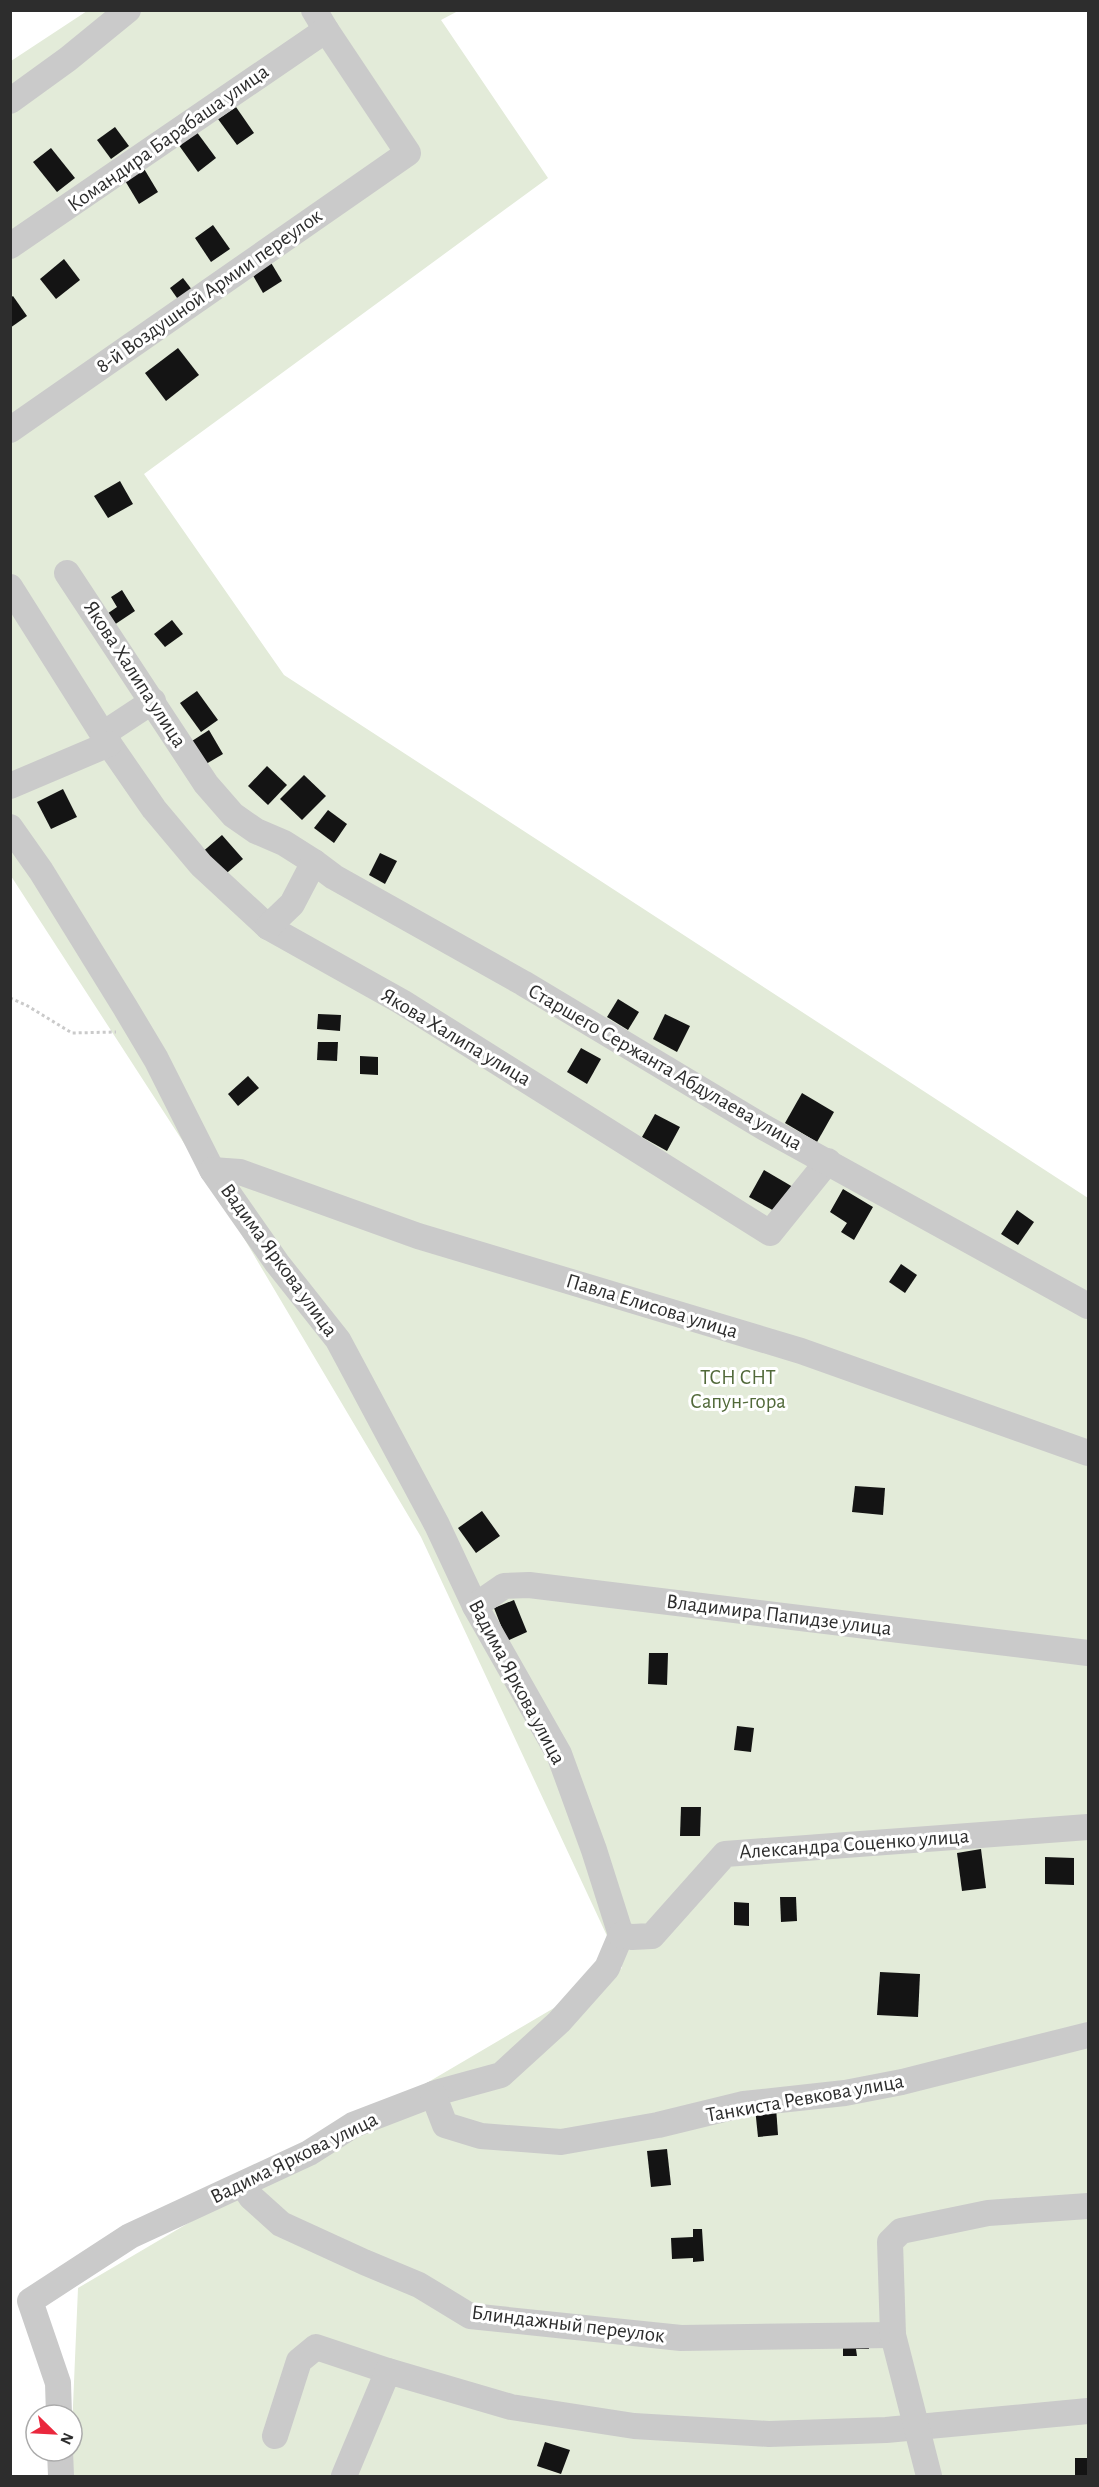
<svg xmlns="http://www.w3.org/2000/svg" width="1099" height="2487" font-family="'Alegreya Sans',sans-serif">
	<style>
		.green { fill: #e3ebd9 }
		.building { fill: #141414 }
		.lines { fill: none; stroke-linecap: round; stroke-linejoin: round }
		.path { stroke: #cacaca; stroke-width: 3; stroke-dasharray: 3 3; stroke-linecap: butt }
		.minor { stroke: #cacaca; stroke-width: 26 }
		.labels { text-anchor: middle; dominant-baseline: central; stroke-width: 6; stroke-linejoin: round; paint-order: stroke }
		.street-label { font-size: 21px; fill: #2d2d2d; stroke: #fff }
		.park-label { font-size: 21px; fill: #516939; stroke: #fff }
	</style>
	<rect width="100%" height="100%" fill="#fff"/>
	<polygon class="green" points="87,11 458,11 441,20 548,178 144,474 284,675 1088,1198 1088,2476 70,2476 78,2288 622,1968 421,1537 226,1208 11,876 11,61"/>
	<g class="building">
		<polygon points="236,107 254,133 237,145 218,119"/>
		<polygon points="115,127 129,146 111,159 97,140"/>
		<polygon points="196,131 216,158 198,172 178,144"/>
		<polygon points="51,148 75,178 57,192 33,162"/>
		<polygon points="143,167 158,192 139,204 124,179"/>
		<polygon points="213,225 230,249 211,262 195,238"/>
		<polygon points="64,259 80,280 56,299 40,279"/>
		<polygon points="270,261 282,281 263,293 251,272"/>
		<polygon points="183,278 196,295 182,305 170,288"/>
		<polygon points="13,296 27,316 10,328 10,298"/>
		<polygon points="178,348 199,375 166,401 145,373"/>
		<polygon points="120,481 133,504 108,518 94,496"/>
		<polygon points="122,590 135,611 111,627 104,616 117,607 111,597"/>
		<polygon points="172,620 183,634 165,647 154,634"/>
		<polygon points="197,691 218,720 201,732 180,703"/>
		<polygon points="209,730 223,754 206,764 192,741"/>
		<polygon points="267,766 287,785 268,805 248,786"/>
		<polygon points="304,775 326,796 302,820 280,799"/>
		<polygon points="63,789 77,817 51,829 37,802"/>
		<polygon points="328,810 347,824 334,843 314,828"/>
		<polygon points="222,835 243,859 221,878 200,854"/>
		<polygon points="380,853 397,861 385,884 369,875"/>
		<polygon points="618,999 639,1012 628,1030 607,1017"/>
		<polygon points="318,1014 341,1015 340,1031 317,1029"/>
		<polygon points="665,1014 690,1026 677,1052 653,1039"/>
		<polygon points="318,1042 338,1042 337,1061 317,1060"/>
		<polygon points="581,1048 601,1059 587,1084 567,1072"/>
		<polygon points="360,1056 378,1057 378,1075 360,1074"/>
		<polygon points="248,1076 259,1088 238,1106 228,1094"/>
		<polygon points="802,1093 834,1112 817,1142 785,1123"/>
		<polygon points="655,1114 680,1127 667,1151 642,1137"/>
		<polygon points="764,1170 793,1187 778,1213 749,1197"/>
		<polygon points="843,1189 873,1207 854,1240 841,1232 847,1223 830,1212"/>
		<polygon points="1017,1210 1034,1222 1018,1245 1001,1234"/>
		<polygon points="901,1264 917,1275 905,1293 889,1282"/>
		<polygon points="855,1486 885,1488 883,1515 852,1512"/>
		<polygon points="482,1511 500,1536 476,1553 458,1528"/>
		<polygon points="514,1600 527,1632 507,1641 494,1608"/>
		<polygon points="649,1653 668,1653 667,1685 648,1684"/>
		<polygon points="737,1726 754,1728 751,1752 734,1750"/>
		<polygon points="681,1807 701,1807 700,1836 680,1836"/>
		<polygon points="981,1849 986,1888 962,1891 957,1853"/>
		<polygon points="1045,1857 1074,1858 1074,1885 1045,1884"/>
		<polygon points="780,1897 796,1897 797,1921 781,1922"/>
		<polygon points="734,1902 749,1903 749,1926 734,1925"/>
		<polygon points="880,1972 920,1974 918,2017 877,2015"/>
		<polygon points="776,2107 778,2135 758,2137 755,2108"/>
		<polygon points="667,2149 671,2185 651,2187 647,2151"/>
		<polygon points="693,2229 702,2229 704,2261 693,2262 693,2258 672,2259 671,2238 693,2237"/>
		<polygon points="868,2338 869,2349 856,2349 857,2356 843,2356 843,2339"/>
		<polygon points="545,2442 570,2450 561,2474 537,2466"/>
		<rect x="1075" y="2458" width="13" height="18"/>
	</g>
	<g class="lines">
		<polyline class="path" points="10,998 26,1005 72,1033 116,1032"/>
		<g class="minor">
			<polyline points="314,10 326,30"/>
			<polyline points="10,101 68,59 128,10"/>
			<polyline points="10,246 326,30 408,153 10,430"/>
			<polyline points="67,573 206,784 233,815 256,831 284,843 314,862"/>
			<polyline points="10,587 109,744 154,809 201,865 268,927 402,1002 770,1233 828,1161"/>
			<polyline points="103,734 153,701"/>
			<polyline points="10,786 109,744"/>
			<polyline points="10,827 41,871 125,1007 156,1059 212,1170 277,1263 338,1340 437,1525 475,1606 559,1754 594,1850 621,1935 607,1968 559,2022 501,2075 439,2092 353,2125 309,2153 130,2236 30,2301 58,2383 59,2415"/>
			<polyline points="268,927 292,904 314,862 334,877 523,983 765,1128 1088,1306"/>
			<polyline points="212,1170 240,1172 418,1236 801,1351 1088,1453"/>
			<polyline points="475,1606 504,1586 529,1585 1088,1653"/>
			<polyline points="621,1935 632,1937 652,1936 725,1854 1088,1827"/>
			<polyline points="433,2094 445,2125 481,2136 561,2142 658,2125 744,2104 845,2093 902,2082 1088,2035"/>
			<polyline points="243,2185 251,2197 281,2224 364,2262 419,2285 470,2316 681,2338 893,2335"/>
			<polyline points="275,2436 299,2361 316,2347 388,2371"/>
			<polyline points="60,2451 61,2476"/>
			<polyline points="344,2476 388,2371 511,2407 634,2426 769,2434 886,2430 1088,2411"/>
			<polyline points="929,2476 893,2335 890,2242 901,2231 988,2213 1088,2206"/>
		</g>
	</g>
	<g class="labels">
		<g class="street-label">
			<text transform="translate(168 138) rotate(-35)">Командира Барабаша улица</text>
			<text transform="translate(209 291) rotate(-35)">8-й Воздушной Армии переулок</text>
			<text transform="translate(135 674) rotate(57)">Якова Халипа улица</text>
			<text transform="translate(456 1037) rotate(31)">Якова Халипа улица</text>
			<text transform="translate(665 1067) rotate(30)">Старшего Сержанта Абдулаева улица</text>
			<text transform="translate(279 1260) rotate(54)">Вадима Яркова улица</text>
			<text transform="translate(652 1306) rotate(17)">Павла Елисова улица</text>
			<text transform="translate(779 1615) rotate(7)">Владимира Папидзе улица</text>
			<text transform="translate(517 1682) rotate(62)">Вадима Яркова улица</text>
			<text transform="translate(854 1844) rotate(-4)">Александра Соценко улица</text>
			<text transform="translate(805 2098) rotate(-10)">Танкиста Ревкова улица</text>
			<text transform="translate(294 2158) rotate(-26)">Вадима Яркова улица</text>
			<text transform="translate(568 2324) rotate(7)">Блиндажный переулок</text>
		</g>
		<g class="park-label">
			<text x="738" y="1377">ТСН СНТ<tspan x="738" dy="24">Сапун-гора</tspan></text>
		</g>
	</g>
	<rect width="1099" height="2487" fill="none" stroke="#2d2d2d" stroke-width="24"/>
	<g transform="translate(54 2433) rotate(114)"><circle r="28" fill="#ffffff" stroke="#ababab" stroke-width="1.5"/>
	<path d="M0-4.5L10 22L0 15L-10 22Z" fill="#ea283d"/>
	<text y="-9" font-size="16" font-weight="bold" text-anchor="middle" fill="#2d2d2d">N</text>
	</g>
</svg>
